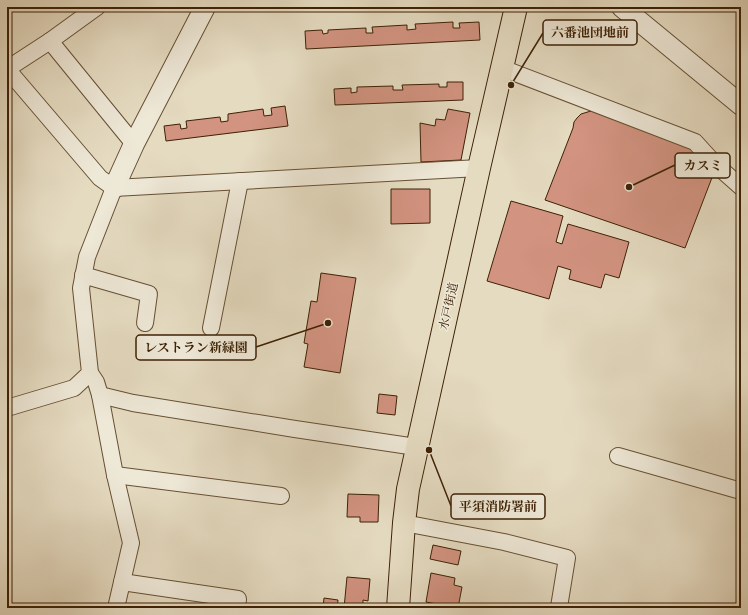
<svg xmlns="http://www.w3.org/2000/svg" width="748" height="615" font-family="'Libre Caslon Text','Noto Serif JP',serif">
	<style>
		.building { fill: #d29380; stroke: #3d2105 }
		.lines { fill: none; stroke-linecap: round; stroke-linejoin: round }
		.minor-casing { stroke: #675034; stroke-width: 18 }
		.tertiary-casing { stroke: #675034; stroke-width: 22 }
		.primary-casing { stroke: #3d2105; stroke-width: 24 }
		.minor { stroke: #eee8d7; stroke-width: 16 }
		.tertiary { stroke: #eee8d7; stroke-width: 20 }
		.primary { stroke: #e5dbc1; stroke-width: 22 }
		.labels { text-anchor: middle; dominant-baseline: central; stroke-width: 3; stroke-linejoin: round; paint-order: stroke }
		.street-label { font-size: 12px; fill: #3d2105; stroke: #eee8d7 }
		.leader { fill: none; stroke: #3d2105; stroke-width: 1.5 }
		.callout-dot { fill: #3d2105; stroke: #eee8d7; stroke-width: 1.5 }
		.callout { fill: #eee8d7; stroke: #3d2105; stroke-width: 1.5 }
		.callout-label { font-size: 13px; text-anchor: middle; font-weight: bold; fill: #3d2105 }
	</style>
	<rect width="100%" height="100%" fill="#e5dbc1"/>
	<filter id="stains"><feTurbulence type="fractalNoise" baseFrequency=".005" numOctaves="4"/><feColorMatrix values="0 0 0 0 .2 0 0 0 0 .09 0 0 0 0 .02 0 0 0 .5 -.17"/></filter>
	<radialGradient id="worn" r=".72"><stop offset=".6" stop-color="#630" stop-opacity="0"/><stop offset="1" stop-color="#630" stop-opacity=".3"/></radialGradient>
	<g class="building">
		<polygon points="453,22 453,28 460,28 459,23 479,22 480,40 306,49 305,31 322,30 323,34 328,33 328,30 366,28 366,33 373,33 372,27 407,25 407,30 416,29 415,24"/>
		<polygon points="447,82 463,82 463,100 335,105 334,89 351,88 351,93 357,92 357,87 393,86 393,90 403,90 402,85 439,84 439,87 447,87"/>
		<polygon points="285,106 288,126 166,141 164,126 180,124 181,129 187,128 186,121 220,117 221,122 228,121 228,114 263,109 264,116 272,115 271,108"/>
		<polygon points="448,109 470,113 461,160 421,162 420,123 435,126 436,119 445,120"/>
		<polygon points="591,111 691,148 713,175 685,248 545,200 573,128 574,122 577,118 581,114"/>
		<polygon points="391,189 430,189 430,223 391,224"/>
		<polygon points="511,201 563,216 556,242 562,244 568,224 629,242 619,278 605,274 601,288 569,279 571,270 558,266 549,299 487,281"/>
		<polygon points="321,273 356,278 340,373 304,367 308,344 304,343 311,301 317,302"/>
		<polygon points="379,394 397,396 395,415 377,413"/>
		<polygon points="348,494 379,495 378,522 360,522 360,517 347,517"/>
		<polygon points="433,545 461,551 458,565 430,559"/>
		<polygon points="431,573 455,578 454,585 462,587 458,608 426,602"/>
		<polygon points="347,577 370,579 368,601 363,600 363,608 344,608"/>
		<polygon points="324,598 338,600 337,608 323,608"/>
	</g>
	<g class="lines">
		<defs>
			<g id="minor">
				<polyline points="97,7 50,41 7,69 100,178 114,188 479,168"/>
				<polyline points="50,41 134,144"/>
				<polyline points="502,68 695,142 715,164 741,187"/>
				<polyline points="83,275 149,294 145,323"/>
				<polyline points="211,328 240,181"/>
				<polyline points="90,373 96,382 100,395 115,475 131,543 116,608"/>
				<polyline points="100,395 133,403 295,429 416,447"/>
				<polyline points="7,408 74,388 90,373 81,288 87,257 114,188"/>
				<polyline points="618,456 741,491"/>
				<polyline points="115,475 281,496"/>
				<polyline points="404,523 504,542 567,558 559,607 561,608"/>
				<polyline points="122,582 238,599 237,608"/>
			</g>
			<g id="tertiary">
				<polyline points="622,7 741,105"/>
				<polyline points="114,188 134,144 205,7"/>
			</g>
			<polyline id="primary" points="398,608 404,523 408,489 479,168 516,7"/>
		</defs>
		<use href="#minor" class="minor-casing"/>
		<use href="#tertiary" class="tertiary-casing"/>
		<use href="#primary" class="primary-casing"/>
		<use href="#minor" class="minor"/>
		<use href="#tertiary" class="tertiary"/>
		<use href="#primary" class="primary"/>
	</g>
	<g class="labels">
		<g class="street-label">
			<text transform="translate(448 306) rotate(-77)">水戸街道</text>
		</g>
	</g>
	<path class="leader" d="M511 85L543 33M629 187L675 165M328 323L256 347M429 450L451 506"/>
	<g class="callout-dot">
		<circle cx="511" cy="85" r="4"/>
		<circle cx="629" cy="187" r="4"/>
		<circle cx="328" cy="323" r="4"/>
		<circle cx="429" cy="450" r="4"/>
	</g>
	<g class="callout">
		<rect x="543" y="20" width="94" height="25" rx="4"/>
		<rect x="675" y="153" width="55" height="25" rx="4"/>
		<rect x="136" y="335" width="120" height="25" rx="4"/>
		<rect x="451" y="494" width="94" height="25" rx="4"/>
	</g>
	<g class="callout-label">
		<text x="590" y="37">六番池団地前</text>
		<text x="703" y="170">カスミ</text>
		<text x="196" y="352">レストラン新緑園</text>
		<text x="498" y="511">平須消防署前</text>
	</g>
	<rect width="748" height="615" fill="none" stroke="#e5dbc1" stroke-width="24"/>
	<rect x="8" y="8" width="732" height="599" fill="none" stroke="#3d2105" stroke-width="2"/>
	<rect x="12" y="12" width="724" height="591" fill="none" stroke="#3d2105"/>
	<rect width="100%" height="100%" filter="url(#stains)"/>
	<rect width="100%" height="100%" fill="url(#worn)"/>
</svg>
